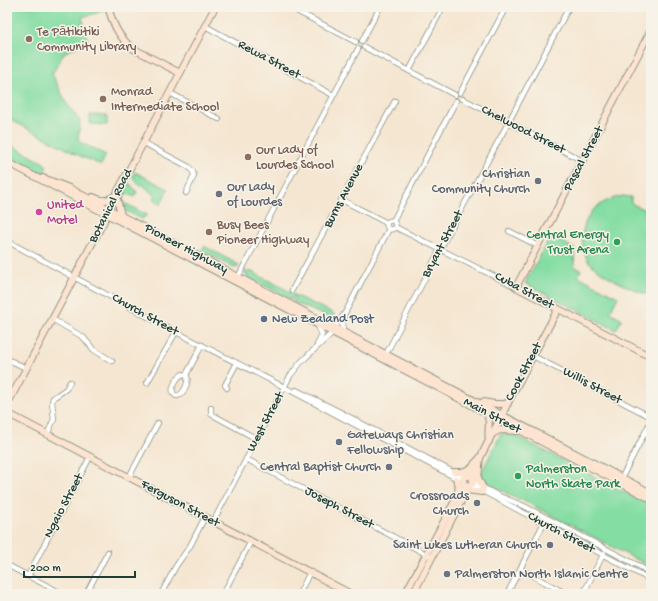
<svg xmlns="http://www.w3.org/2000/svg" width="658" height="601" font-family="'Gochi Hand',sans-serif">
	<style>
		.green { fill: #84dda3; stroke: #528d6c }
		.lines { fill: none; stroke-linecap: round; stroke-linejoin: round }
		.street-casing { stroke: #8a9282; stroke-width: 6 }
		.secondary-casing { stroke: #8a9282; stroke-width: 8 }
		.street { stroke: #fff; stroke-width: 4.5 }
		.secondary { stroke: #fde4d1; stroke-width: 6 }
		.education-dot { fill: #8d6e63; stroke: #f7f3e8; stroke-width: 1.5 }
		.worship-dot { fill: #6b7280; stroke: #f7f3e8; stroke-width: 1.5 }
		.hotel-dot { fill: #d1479c; stroke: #f7f3e8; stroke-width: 1.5 }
		.leisure-dot { fill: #2e9e5b; stroke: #f7f3e8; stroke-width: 1.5 }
		.service-dot { fill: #5c6f8a; stroke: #f7f3e8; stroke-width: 1.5 }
		.labels { text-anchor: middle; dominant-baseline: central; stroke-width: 3; stroke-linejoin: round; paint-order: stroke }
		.education-label { font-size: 13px; fill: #785e54; stroke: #f7f3e8; text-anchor: start }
		.street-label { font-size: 13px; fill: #1f3d34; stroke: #f7f3e8 }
		.worship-label { font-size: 13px; fill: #5b616d; stroke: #f7f3e8; text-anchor: end }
		.hotel-label { font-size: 13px; fill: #b23c85; stroke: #f7f3e8; text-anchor: start }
		.leisure-label { font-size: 13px; fill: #27864d; stroke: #f7f3e8; text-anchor: end }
		.service-label { font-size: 13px; fill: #4e5e75; stroke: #f7f3e8; text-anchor: start }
	</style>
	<rect width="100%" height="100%" fill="#f7f3e8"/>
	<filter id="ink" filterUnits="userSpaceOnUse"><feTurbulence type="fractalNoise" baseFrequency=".025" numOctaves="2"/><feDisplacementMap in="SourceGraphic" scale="8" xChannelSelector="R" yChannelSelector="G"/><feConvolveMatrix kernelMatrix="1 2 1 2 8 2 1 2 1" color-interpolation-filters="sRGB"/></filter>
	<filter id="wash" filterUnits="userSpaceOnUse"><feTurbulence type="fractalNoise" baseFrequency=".012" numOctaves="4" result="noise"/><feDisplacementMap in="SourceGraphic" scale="16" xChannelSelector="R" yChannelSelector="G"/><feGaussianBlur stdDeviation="0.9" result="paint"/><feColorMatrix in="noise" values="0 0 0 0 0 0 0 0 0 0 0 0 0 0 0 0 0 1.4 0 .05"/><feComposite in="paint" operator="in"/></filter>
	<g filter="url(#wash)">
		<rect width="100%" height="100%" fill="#f5e6d1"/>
		<g class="green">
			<polygon points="7,7 103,7 104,11 82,17 88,40 64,53 52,74 67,104 80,121 78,141 106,155 101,165 80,156 7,118"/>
			<polygon points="90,115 107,115 107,125 90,124"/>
			<polygon points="7,143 44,163 47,167 42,174 7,158"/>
			<polygon points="135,172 168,189 160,205 155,199 153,199 155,196 142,184 140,186 132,178"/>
			<polygon points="129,183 137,192 135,197 126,193 123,201 126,204 147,215 142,219 122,209 121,207 122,197"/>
			<path d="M 623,196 L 631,197 L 631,203 L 651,213 L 651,295 C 637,293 598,273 589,262 C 578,247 581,223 593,210 C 602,202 612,198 623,196 Z"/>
			<polygon points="551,236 575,249 574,266 581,270 578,276 618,297 610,312 622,319 616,330 525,283"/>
			<polygon points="204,246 239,265 238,267 234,268 202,251"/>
			<polygon points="245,271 252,272 287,290 287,291 295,295 291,301 289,298 247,277"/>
			<polygon points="296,296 333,313 337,319 332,320 326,316 293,302"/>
			<polygon points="501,434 512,434 651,506 651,567 520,499 517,499 483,480 481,473"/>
		</g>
	</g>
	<g filter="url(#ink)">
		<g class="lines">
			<defs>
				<g id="street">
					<polyline points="289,7 356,42"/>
					<polyline points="109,9 119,7"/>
					<polyline points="205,26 333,95"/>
					<polyline points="362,41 380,7"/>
					<polyline points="364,47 455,95"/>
					<polyline points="409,71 443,7"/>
					<polyline points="170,93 219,119"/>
					<polyline points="460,93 506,7"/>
					<polyline points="463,99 583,161"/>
					<polyline points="144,143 189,167 193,172 194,176 186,193"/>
					<polyline points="342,200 387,223"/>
					<circle cx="391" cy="225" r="4.5"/>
					<polyline points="393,221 456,101"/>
					<polyline points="395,227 516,287"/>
					<polyline points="509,231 538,246"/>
					<polyline points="7,241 176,332 284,387 458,479"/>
					<polyline points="237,279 358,49"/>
					<polyline points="292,290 395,101"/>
					<polyline points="52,319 83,337 94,350 112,361"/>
					<polyline points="335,327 344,314"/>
					<polyline points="343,331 342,324 345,313 389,229"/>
					<polyline points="317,345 322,335 318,326"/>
					<polyline points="386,354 438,253 507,125 569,7"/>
					<polyline points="533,356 651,417"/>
					<polyline points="7,359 26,368"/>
					<path d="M 183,374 L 187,376 C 189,383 183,396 176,396 L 173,393 C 171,387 177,377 183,374 Z"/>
					<polyline points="186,375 202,345"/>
					<polyline points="147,383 176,332"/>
					<polyline points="227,388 225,385 237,363"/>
					<polyline points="296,390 340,412 464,478"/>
					<polyline points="211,408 211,414 257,439"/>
					<polyline points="47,435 54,419 52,402 53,398 66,389 70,382"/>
					<polyline points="246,459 428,555"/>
					<polyline points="129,477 158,423"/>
					<polyline points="622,477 651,421"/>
					<polyline points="473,482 497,495 524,506 614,553 639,566 651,574"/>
					<polyline points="471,485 651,580"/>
					<polyline points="213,522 290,376 301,362 333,332"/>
					<polyline points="7,565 63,594"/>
					<polyline points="520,569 567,594"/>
					<polyline points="28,576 90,457"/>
					<polyline points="86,594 108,552"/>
					<polyline points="161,594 176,566 190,546 205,517"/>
					<polyline points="223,594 251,541"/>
					<polyline points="299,594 310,572"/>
					<polyline points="507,594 545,521"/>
					<polyline points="583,594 604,553"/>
				</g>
				<g id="secondary">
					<path d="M 108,7 C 113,24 118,36 132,48 L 180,73"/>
					<polyline points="651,30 516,287 651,357"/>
					<polyline points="7,162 651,499"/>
					<polyline points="43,178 69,188 114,212 651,493"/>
					<polyline points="116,195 121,215"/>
					<path d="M 93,197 C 102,201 106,202 114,196"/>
					<path d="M 483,402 C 492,403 498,406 508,403"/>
					<polyline points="7,405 104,221 110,206 215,7"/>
					<polyline points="9,414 351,594"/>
					<path d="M 487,414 C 491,423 487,431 489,441"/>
					<polyline points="494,433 500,430 518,431"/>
					<polyline points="479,469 478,478 483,488"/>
					<polyline points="454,472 462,472 472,468"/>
					<polyline points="468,475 475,463 480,458"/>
					<polyline points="472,477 470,476 465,476 463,479 464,484 469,486 473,483 473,480 472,477 479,466 480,458 513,393 558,309"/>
					<polyline points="456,479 459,485 458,491"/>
					<polyline points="466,490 482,492"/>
					<polyline points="405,594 464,484"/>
					<polyline points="413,594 469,486"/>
				</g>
			</defs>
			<use href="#street" class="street-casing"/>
			<use href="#secondary" class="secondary-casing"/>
			<use href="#street" class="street"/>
			<use href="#secondary" class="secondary"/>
		</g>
	</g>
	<g class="education-dot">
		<circle cx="29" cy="39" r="4"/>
		<circle cx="103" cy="99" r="4"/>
		<circle cx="248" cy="157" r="4"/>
		<circle cx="209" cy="232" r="4"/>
	</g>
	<g class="worship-dot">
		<circle cx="538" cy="181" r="4"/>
		<circle cx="219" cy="194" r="4"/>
		<circle cx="339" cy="442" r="4"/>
		<circle cx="389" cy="467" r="4"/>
		<circle cx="477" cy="503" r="4"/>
		<circle cx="550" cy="545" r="4"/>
		<circle cx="447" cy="574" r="4"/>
	</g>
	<circle class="hotel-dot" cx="39" cy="212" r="4"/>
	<g class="leisure-dot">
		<circle cx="617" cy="242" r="4"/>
		<circle cx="518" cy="476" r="4"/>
	</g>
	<circle class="service-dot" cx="264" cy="319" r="4"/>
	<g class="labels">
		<g class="education-label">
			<text x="37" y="32">Te Pātikitiki<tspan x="37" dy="15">Community Library</tspan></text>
			<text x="111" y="92">Monrad<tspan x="111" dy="15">Intermediate School</tspan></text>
			<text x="256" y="150">Our Lady of<tspan x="256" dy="15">Lourdes School</tspan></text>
			<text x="217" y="225">Busy Bees<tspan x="217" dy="15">Pioneer Highway</tspan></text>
		</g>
		<g class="street-label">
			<text transform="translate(269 60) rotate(28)">Rewa Street</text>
			<text transform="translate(523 130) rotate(27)">Chelwood Street</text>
			<text transform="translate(584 159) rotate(-62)">Pascal Street</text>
			<text transform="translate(344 196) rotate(-62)">Burns Avenue</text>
			<text transform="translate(111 206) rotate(-63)">Botanical Road</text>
			<text transform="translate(443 244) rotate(-62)">Bryant Street</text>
			<text transform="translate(186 249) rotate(28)">Pioneer Highway</text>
			<text transform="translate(524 291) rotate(28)">Cuba Street</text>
			<text transform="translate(145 315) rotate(29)">Church Street</text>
			<text transform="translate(524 372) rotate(-62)">Cook Street</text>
			<text transform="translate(592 386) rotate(28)">Willis Street</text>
			<text transform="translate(492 416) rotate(28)">Main Street</text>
			<text transform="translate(266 422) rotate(-62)">West Street</text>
			<text transform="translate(180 504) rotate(28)">Ferguson Street</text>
			<text transform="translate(64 506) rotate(-62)">Ngaio Street</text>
			<text transform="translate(339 508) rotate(28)">Joseph Street</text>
			<text transform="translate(561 533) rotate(28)">Church Street</text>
		</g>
		<g class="worship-label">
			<text x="530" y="174">Christian<tspan x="530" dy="15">Community Church</tspan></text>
			<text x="227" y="187" text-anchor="start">Our Lady<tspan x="227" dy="15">of Lourdes</tspan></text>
			<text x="347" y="435" text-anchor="start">Gateways Christian<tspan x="347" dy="15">Fellowship</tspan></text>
			<text x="381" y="467">Central Baptist Church</text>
			<text x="469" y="496">Crossroads<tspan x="469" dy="15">Church</tspan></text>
			<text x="542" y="545">Saint Lukes Lutheran Church</text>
			<text x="455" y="574" text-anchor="start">Palmerston North Islamic Centre</text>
		</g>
		<g class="hotel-label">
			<text x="47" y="205">United<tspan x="47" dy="15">Motel</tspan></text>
		</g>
		<g class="leisure-label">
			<text x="609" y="235">Central Energy<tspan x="609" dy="15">Trust Arena</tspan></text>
			<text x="526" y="469" text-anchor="start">Palmerston<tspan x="526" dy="15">North Skate Park</tspan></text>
		</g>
		<g class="service-label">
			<text x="272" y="319">New Zealand Post</text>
		</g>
	</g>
	<rect width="658" height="601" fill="none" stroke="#f7f3e8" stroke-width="24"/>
	<path d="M24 571v6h111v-6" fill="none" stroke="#1f3d34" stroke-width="2"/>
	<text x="30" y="571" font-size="12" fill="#1f3d34" stroke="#f7f3e8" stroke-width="3" paint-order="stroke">200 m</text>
</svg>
